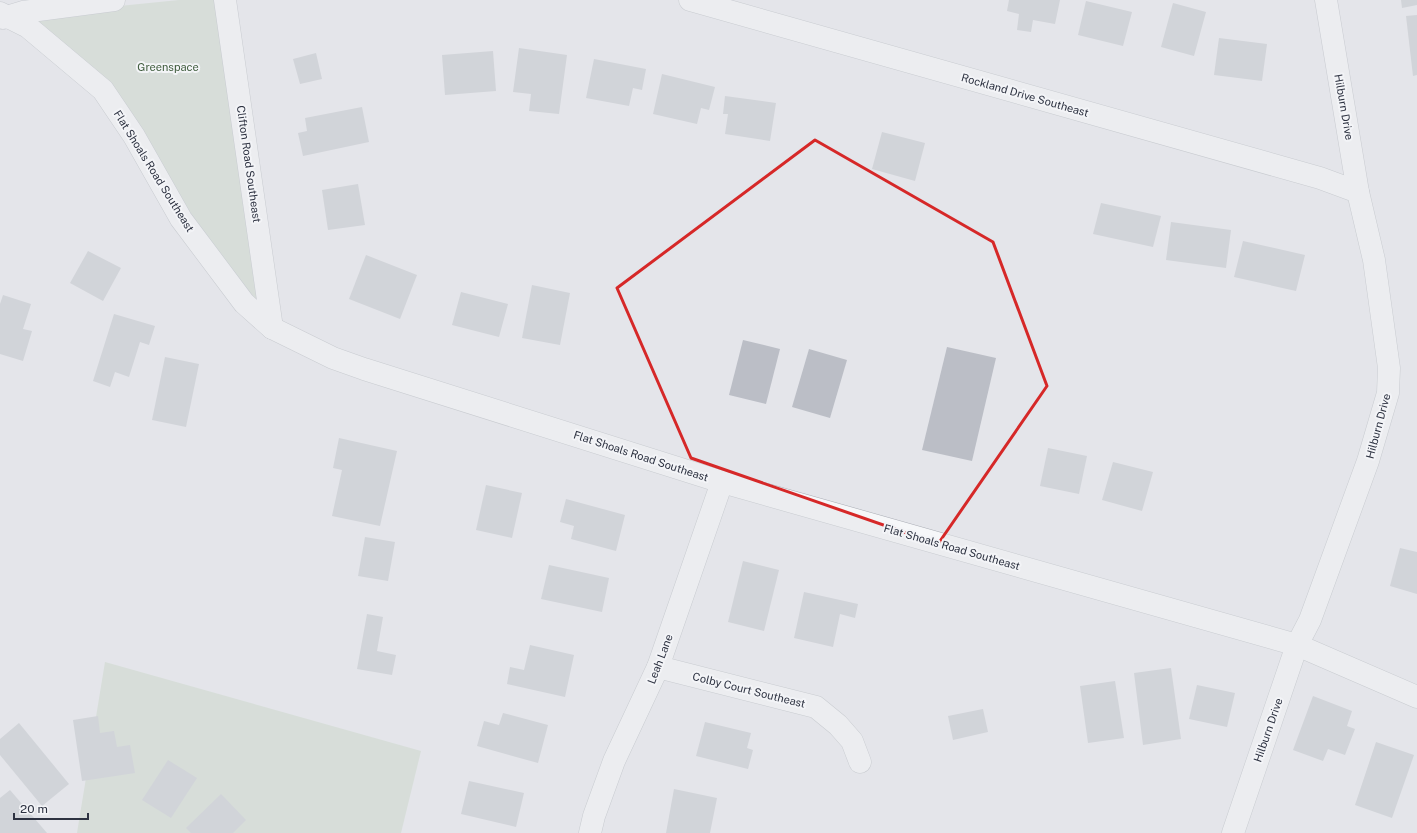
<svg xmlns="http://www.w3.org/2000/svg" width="1417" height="833" font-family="'Public Sans',sans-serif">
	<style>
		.green { fill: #c7d3c6 }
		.building { fill: #bbbec6 }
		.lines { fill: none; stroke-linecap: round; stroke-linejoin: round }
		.minor-casing { stroke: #a9acb4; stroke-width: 23 }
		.minor { stroke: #f6f7f9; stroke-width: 22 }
		.marked { fill: none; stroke: #d62828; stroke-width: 3; stroke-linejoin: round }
		.labels { text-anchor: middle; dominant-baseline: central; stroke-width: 4; stroke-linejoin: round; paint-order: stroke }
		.park-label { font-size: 11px; fill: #3e5b3c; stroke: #f3f4f7 }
		.street-label { font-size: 11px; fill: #2d3241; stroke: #f3f4f7 }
	</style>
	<rect width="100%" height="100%" fill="#e4e5ea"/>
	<g class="green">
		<polygon points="179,0 225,0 272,328 103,90 10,17"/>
		<polygon points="105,662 421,751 401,833 77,833"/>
	</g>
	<g class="building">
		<polygon points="1009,0 1060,0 1055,24 1033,20 1031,32 1017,30 1019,14 1007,11"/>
		<polygon points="1401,0 1417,0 1417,5 1402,8"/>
		<polygon points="1086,1 1132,12 1123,46 1078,35"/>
		<polygon points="1173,3 1206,12 1194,56 1161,47"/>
		<polygon points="1417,15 1417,75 1413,76 1406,16"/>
		<polygon points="1219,38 1267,44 1262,81 1214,75"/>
		<polygon points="519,48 567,55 559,114 529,111 531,94 513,92"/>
		<polygon points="493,51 496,91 445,95 442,55"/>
		<polygon points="316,53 322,79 300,84 293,59"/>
		<polygon points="594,59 646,69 642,90 633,88 629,106 586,98"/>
		<polygon points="662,74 715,87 709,110 701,108 697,124 653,114"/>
		<polygon points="725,96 776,103 770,141 725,134 728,114 723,114"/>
		<polygon points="362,107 369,142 303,156 298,133 307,131 305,118"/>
		<polygon points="882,132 925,143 915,181 872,169"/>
		<polygon points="358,184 365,225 328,230 322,190"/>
		<polygon points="1101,203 1161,216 1153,247 1093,234"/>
		<polygon points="1171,222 1231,230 1226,268 1166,260"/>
		<polygon points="1243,241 1305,255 1296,291 1234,277"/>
		<polygon points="88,251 121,268 103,301 70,283"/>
		<polygon points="366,255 417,275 400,319 349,299"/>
		<polygon points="532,285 570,293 560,345 522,338"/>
		<polygon points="461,292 508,304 499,337 452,325"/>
		<polygon points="3,295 31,304 23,329 32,331 23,361 0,354 0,304"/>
		<polygon points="114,314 155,326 149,345 140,342 129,377 115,372 110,387 93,381"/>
		<polygon points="743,340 780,349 766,404 729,395"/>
		<polygon points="947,347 996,358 972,461 922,450"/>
		<polygon points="809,349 847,360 830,418 792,407"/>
		<polygon points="165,357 199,364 186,427 152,420"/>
		<polygon points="339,438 397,451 380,526 332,516 342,470 333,468"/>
		<polygon points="1048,448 1087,456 1079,494 1040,486"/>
		<polygon points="1113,462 1153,472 1142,511 1102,500"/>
		<polygon points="486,485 522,493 512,538 476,530"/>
		<polygon points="566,499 625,515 616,551 571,539 574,526 560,522"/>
		<polygon points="365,537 395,542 388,581 358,576"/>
		<polygon points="1400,548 1417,552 1417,594 1390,586"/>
		<polygon points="743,561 779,570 764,631 728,622"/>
		<polygon points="549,565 609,578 602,612 541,599"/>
		<polygon points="804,592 858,604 855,618 840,614 833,647 794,638"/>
		<polygon points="367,614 383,617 377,651 396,655 392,675 357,669"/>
		<polygon points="530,645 574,655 565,697 507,684 510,667 524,670"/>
		<polygon points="1171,668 1181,739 1143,745 1134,673"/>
		<polygon points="1115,681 1124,738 1088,743 1080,686"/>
		<polygon points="1197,685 1235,693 1227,727 1189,719"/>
		<polygon points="1313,696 1352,711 1347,726 1355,729 1345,755 1328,749 1323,761 1293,750"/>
		<polygon points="983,709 988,732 953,740 948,716"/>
		<polygon points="503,713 548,725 538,763 477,746 484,721 499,725"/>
		<polygon points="98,716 100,733 114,731 117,747 130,745 135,773 82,781 73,720"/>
		<polygon points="705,722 751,733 747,748 753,750 748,769 696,756"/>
		<polygon points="19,723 69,784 42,806 0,755 0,739"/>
		<polygon points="1376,742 1414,755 1392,818 1355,805"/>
		<polygon points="168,760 197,778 171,818 142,800"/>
		<polygon points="469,781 524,793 516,827 461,814"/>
		<polygon points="674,789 717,798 710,833 666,833"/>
		<polygon points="10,790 47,833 0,833 0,798"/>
		<polygon points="221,794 246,820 233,833 191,833 186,828"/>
	</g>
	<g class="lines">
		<defs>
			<g id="minor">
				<polyline points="225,0 272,328"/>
				<polyline points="690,0 1320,178 1358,192"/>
				<polyline points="0,13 28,27 103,90 134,136 181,219 244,303 272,328 333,358 364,369 722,482 1297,645 1417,697"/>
				<polyline points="3,18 23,12 114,0"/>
				<polyline points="658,667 816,707 838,725 852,741 860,762"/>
				<polyline points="590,833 594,816 614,761 658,667 722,482"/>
				<polyline points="1233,833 1297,645 1310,620 1368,461 1388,393 1389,368 1374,260 1358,192 1326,0"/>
			</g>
		</defs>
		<use href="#minor" class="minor-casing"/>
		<use href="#minor" class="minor"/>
	</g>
	<path d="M0 0H1417V833H0ZM 815,140 L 993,242 L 1047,386 L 938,544 L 691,458 L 617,288 Z" fill="#e4e5ea" fill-opacity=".55" fill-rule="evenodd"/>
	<path class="marked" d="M 815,140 L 993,242 L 1047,386 L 938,544 L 691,458 L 617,288 Z"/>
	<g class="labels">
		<g class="park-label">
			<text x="168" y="67">Greenspace</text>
		</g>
		<g class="street-label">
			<text transform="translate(1025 95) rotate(16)">Rockland Drive Southeast</text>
			<text transform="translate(1344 107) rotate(80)">Hilburn Drive</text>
			<text transform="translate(249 164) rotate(82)">Clifton Road Southeast</text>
			<text transform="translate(154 171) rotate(58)">Flat Shoals Road Southeast</text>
			<text transform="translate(1378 426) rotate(-75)">Hilburn Drive</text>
			<text transform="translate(641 456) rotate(18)">Flat Shoals Road Southeast</text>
			<text transform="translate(952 547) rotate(16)">Flat Shoals Road Southeast</text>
			<text transform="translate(660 659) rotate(-69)">Leah Lane</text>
			<text transform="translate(749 690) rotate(14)">Colby Court Southeast</text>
			<text transform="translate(1268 730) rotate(-71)">Hilburn Drive</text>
		</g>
	</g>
	<path d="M14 813v6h74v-6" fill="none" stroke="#2d3241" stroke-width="2"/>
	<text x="20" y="813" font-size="12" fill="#2d3241" stroke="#f3f4f7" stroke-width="3" paint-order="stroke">20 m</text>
</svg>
